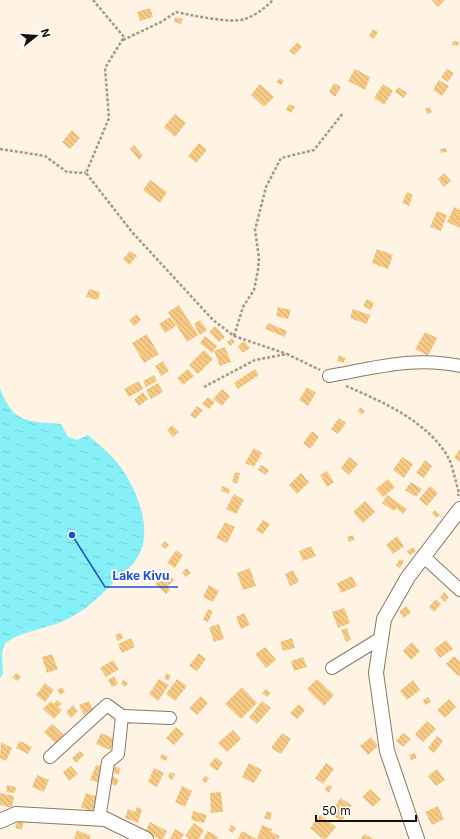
<svg xmlns="http://www.w3.org/2000/svg" width="460" height="839" font-family="Inter,sans-serif">
	<style>
		.water { fill: url(#water-ripples) }
		.building { fill: url(#building-back-hatch) }
		.lines { fill: none; stroke-linecap: round; stroke-linejoin: round }
		.minor-casing { stroke: #897961; stroke-width: 14 }
		.tertiary-casing { stroke: #897961; stroke-width: 16 }
		.path { stroke: #a2998b; stroke-width: 2.5; stroke-dasharray: 3 2; stroke-linecap: butt }
		.minor { stroke: #fff; stroke-width: 12 }
		.tertiary { stroke: #fff; stroke-width: 14 }
		.leader { fill: none; stroke: #1d4ed8; stroke-width: 1.5 }
		.callout-dot { fill: #1d4ed8; stroke: #fff; stroke-width: 1.5 }
		.callout-label { font-size: 12px; text-anchor: middle; font-weight: bold; fill: #1d4ed8; stroke: #fff; stroke-width: 4; stroke-linejoin: round; paint-order: stroke }
	</style>
	<defs>
		<pattern id="water-ripples" width="26" height="14" patternUnits="userSpaceOnUse"><rect width="26" height="14" fill="#85f0f8"/><path d="M2 4q2-2 4 0t4 0M15 11q2-2 4 0t4 0" fill="none" stroke="#72cdd3"/></pattern>
		<pattern id="building-back-hatch" width="6" height="6" patternUnits="userSpaceOnUse"><rect width="6" height="6" fill="#f6ca85"/><path d="M-1 5l2 2M0 0l6 6M5-1l2 2" fill="none" stroke="#d2ac71"/></pattern>
	</defs>
	<rect width="100%" height="100%" fill="#fff4e4"/>
	<path class="water" d="M 0,389 C 14,424 27,421 61,424 L 68,437 L 77,440 L 88,435 C 97,443 107,451 115,460 C 134,482 156,530 137,558 C 131,568 120,576 112,584 C 97,599 81,614 61,622 C 47,628 15,633 5,644 C 0,652 3,665 3,674 L 0,678 Z"/>
	<g class="building">
		<polygon points="432,0 445,0 438,7"/>
		<polygon points="150,8 153,17 140,21 137,12"/>
		<polygon points="175,17 183,19 181,24 174,22"/>
		<polygon points="373,29 378,32 374,39 369,36"/>
		<polygon points="453,41 459,42 458,46 452,45"/>
		<polygon points="298,42 302,47 294,55 289,51"/>
		<polygon points="355,69 370,77 365,90 348,81"/>
		<polygon points="447,69 454,73 448,82 441,77"/>
		<polygon points="280,78 284,81 281,85 276,82"/>
		<polygon points="439,80 449,86 442,96 433,90"/>
		<polygon points="334,83 341,87 335,97 329,92"/>
		<polygon points="260,84 274,97 264,107 251,95"/>
		<polygon points="383,84 393,91 384,105 374,98"/>
		<polygon points="398,87 407,93 404,98 395,92"/>
		<polygon points="289,104 295,107 291,113 286,110"/>
		<polygon points="430,107 432,112 427,114 425,109"/>
		<polygon points="175,114 186,123 175,137 164,127"/>
		<polygon points="72,130 80,138 70,149 62,142"/>
		<polygon points="199,143 207,150 196,163 188,156"/>
		<polygon points="134,145 143,156 139,160 130,149"/>
		<polygon points="446,148 447,152 441,153 440,149"/>
		<polygon points="444,173 451,181 444,187 438,179"/>
		<polygon points="150,180 167,192 160,203 143,190"/>
		<polygon points="407,192 413,195 409,206 402,203"/>
		<polygon points="454,207 460,210 460,228 447,222"/>
		<polygon points="437,211 447,215 441,231 430,227"/>
		<polygon points="377,249 393,255 388,269 372,263"/>
		<polygon points="130,251 137,256 129,265 123,259"/>
		<polygon points="89,289 100,292 98,300 86,297"/>
		<polygon points="367,299 374,303 371,310 363,306"/>
		<polygon points="179,305 198,335 187,342 168,312"/>
		<polygon points="278,307 291,310 288,319 276,316"/>
		<polygon points="353,309 370,315 367,324 350,318"/>
		<polygon points="137,314 141,320 134,326 129,320"/>
		<polygon points="170,317 176,326 165,333 159,324"/>
		<polygon points="200,320 207,330 200,335 194,324"/>
		<polygon points="268,323 287,331 285,337 265,329"/>
		<polygon points="215,326 225,337 219,342 209,332"/>
		<polygon points="425,332 437,338 428,356 415,349"/>
		<polygon points="147,334 159,354 144,363 132,343"/>
		<polygon points="205,336 217,346 212,353 200,343"/>
		<polygon points="232,338 235,342 230,346 227,342"/>
		<polygon points="244,341 250,348 243,353 238,346"/>
		<polygon points="225,347 231,362 220,366 214,351"/>
		<polygon points="204,350 213,359 198,374 189,365"/>
		<polygon points="339,355 346,358 343,363 337,361"/>
		<polygon points="163,361 169,371 161,376 155,366"/>
		<polygon points="188,369 194,376 183,385 177,378"/>
		<polygon points="255,369 259,375 238,389 234,383"/>
		<polygon points="154,375 157,381 146,387 143,381"/>
		<polygon points="139,381 143,389 129,397 124,389"/>
		<polygon points="158,383 163,392 151,399 146,390"/>
		<polygon points="307,387 316,393 308,406 299,400"/>
		<polygon points="222,389 230,396 222,406 213,399"/>
		<polygon points="143,392 148,399 139,406 134,400"/>
		<polygon points="208,397 215,402 209,409 202,404"/>
		<polygon points="197,406 203,410 195,419 190,415"/>
		<polygon points="360,407 365,411 362,415 358,411"/>
		<polygon points="339,418 346,423 338,434 331,429"/>
		<polygon points="172,425 179,432 173,437 167,430"/>
		<polygon points="312,431 319,437 310,449 303,443"/>
		<polygon points="254,448 262,453 254,467 245,463"/>
		<polygon points="460,449 460,462 454,458"/>
		<polygon points="349,457 358,464 349,475 341,468"/>
		<polygon points="402,457 413,464 404,478 393,470"/>
		<polygon points="425,460 432,466 424,478 416,473"/>
		<polygon points="261,465 269,470 266,475 258,470"/>
		<polygon points="327,471 334,482 327,487 320,475"/>
		<polygon points="235,472 240,473 237,484 232,482"/>
		<polygon points="301,473 309,482 297,494 289,485"/>
		<polygon points="388,479 395,487 383,497 376,489"/>
		<polygon points="411,482 422,489 416,497 405,490"/>
		<polygon points="222,486 230,489 229,494 221,491"/>
		<polygon points="430,486 438,493 427,506 419,499"/>
		<polygon points="234,494 244,500 236,514 226,509"/>
		<polygon points="387,495 407,509 403,514 396,508 394,511 382,503"/>
		<polygon points="365,501 375,512 363,523 353,512"/>
		<polygon points="435,510 440,515 436,518 432,513"/>
		<polygon points="263,520 270,524 263,534 256,530"/>
		<polygon points="225,522 235,527 227,543 216,538"/>
		<polygon points="353,535 355,539 349,542 347,537"/>
		<polygon points="397,536 404,546 393,554 386,545"/>
		<polygon points="165,541 169,545 165,549 161,545"/>
		<polygon points="311,546 316,556 303,561 299,551"/>
		<polygon points="413,547 416,551 410,555 407,551"/>
		<polygon points="176,550 183,555 175,568 167,563"/>
		<polygon points="400,559 404,561 400,568 396,565"/>
		<polygon points="187,568 191,573 186,577 182,572"/>
		<polygon points="250,568 256,586 243,590 237,573"/>
		<polygon points="153,570 157,573 153,579 149,575"/>
		<polygon points="293,570 299,582 290,586 285,574"/>
		<polygon points="166,572 174,580 167,587 170,590 166,594 155,584"/>
		<polygon points="352,576 357,586 341,593 337,583"/>
		<polygon points="209,585 219,591 213,602 203,597"/>
		<polygon points="444,592 449,597 445,602 440,597"/>
		<polygon points="436,599 441,604 434,612 429,607"/>
		<polygon points="406,606 411,612 404,618 399,612"/>
		<polygon points="344,608 350,623 338,628 332,612"/>
		<polygon points="208,609 213,611 208,622 203,620"/>
		<polygon points="244,613 250,625 241,629 236,617"/>
		<polygon points="219,624 224,639 214,642 209,627"/>
		<polygon points="347,628 351,640 346,642 341,630"/>
		<polygon points="121,633 123,638 118,641 115,635"/>
		<polygon points="131,638 135,647 122,653 118,644"/>
		<polygon points="292,638 295,648 283,651 280,642"/>
		<polygon points="446,640 453,649 440,658 434,649"/>
		<polygon points="412,642 420,651 411,660 403,651"/>
		<polygon points="265,647 276,660 266,668 255,654"/>
		<polygon points="199,653 206,659 197,671 189,666"/>
		<polygon points="52,654 58,669 47,673 42,657"/>
		<polygon points="454,656 460,662 460,674 458,676 446,664"/>
		<polygon points="303,657 307,667 294,671 291,661"/>
		<polygon points="113,660 119,669 106,677 100,668"/>
		<polygon points="16,673 21,676 18,681 12,678"/>
		<polygon points="167,673 171,676 168,681 164,678"/>
		<polygon points="114,676 118,684 112,687 108,680"/>
		<polygon points="159,679 169,685 158,701 149,694"/>
		<polygon points="177,679 187,686 175,701 166,694"/>
		<polygon points="317,679 334,695 324,706 307,689"/>
		<polygon points="123,680 128,683 125,687 121,684"/>
		<polygon points="413,680 420,690 407,700 400,691"/>
		<polygon points="45,683 54,690 45,702 36,695"/>
		<polygon points="62,687 65,692 60,695 57,690"/>
		<polygon points="242,687 257,703 241,719 225,704"/>
		<polygon points="266,689 271,693 267,697 262,693"/>
		<polygon points="201,696 208,703 197,715 189,708"/>
		<polygon points="428,697 431,702 425,705 423,700"/>
		<polygon points="449,699 456,707 445,718 437,710"/>
		<polygon points="57,700 62,704 58,707 62,710 54,719 43,709 51,701 54,704"/>
		<polygon points="89,701 93,710 84,715 79,705"/>
		<polygon points="262,701 271,708 257,724 249,717"/>
		<polygon points="299,704 305,710 297,719 290,713"/>
		<polygon points="73,705 78,711 71,718 66,712"/>
		<polygon points="427,721 436,729 423,742 415,734"/>
		<polygon points="52,724 64,735 56,744 44,732"/>
		<polygon points="176,727 184,734 174,745 166,738"/>
		<polygon points="233,730 241,739 227,752 218,743"/>
		<polygon points="101,733 115,739 110,750 96,744"/>
		<polygon points="282,733 291,739 281,754 271,748"/>
		<polygon points="403,733 411,739 403,747 396,741"/>
		<polygon points="437,736 443,741 434,753 428,748"/>
		<polygon points="371,737 378,746 368,755 360,746"/>
		<polygon points="20,741 32,747 28,754 16,748"/>
		<polygon points="1,742 12,748 6,761 0,758"/>
		<polygon points="80,751 84,755 76,763 72,758"/>
		<polygon points="415,753 417,758 411,760 409,755"/>
		<polygon points="162,754 168,757 166,761 160,758"/>
		<polygon points="216,757 223,763 217,771 209,765"/>
		<polygon points="249,763 262,770 254,783 242,777"/>
		<polygon points="326,763 334,769 323,784 315,778"/>
		<polygon points="96,765 104,767 98,782 90,780"/>
		<polygon points="71,766 78,774 69,781 63,772"/>
		<polygon points="115,766 120,768 119,775 113,773"/>
		<polygon points="154,768 164,773 157,787 148,782"/>
		<polygon points="437,769 445,780 436,786 428,776"/>
		<polygon points="170,772 175,774 172,780 168,777"/>
		<polygon points="37,775 49,780 44,792 32,787"/>
		<polygon points="113,776 119,780 116,786 110,783"/>
		<polygon points="205,776 209,778 206,783 202,780"/>
		<polygon points="7,785 16,787 15,793 6,792"/>
		<polygon points="328,785 332,787 329,793 325,790"/>
		<polygon points="182,786 192,791 185,807 175,802"/>
		<polygon points="370,789 381,799 373,807 362,797"/>
		<polygon points="221,792 223,812 211,813 210,793"/>
		<polygon points="0,793 14,796 12,808 0,805"/>
		<polygon points="86,793 98,797 93,812 81,807"/>
		<polygon points="340,798 352,805 342,821 331,814"/>
		<polygon points="438,806 444,819 432,825 425,812"/>
		<polygon points="137,807 142,809 138,823 125,818 128,809 135,812"/>
		<polygon points="193,811 207,815 204,823 191,820"/>
		<polygon points="267,811 272,813 270,820 264,818"/>
		<polygon points="320,815 336,827 326,839 323,839 310,828"/>
		<polygon points="18,819 24,820 22,830 15,828"/>
		<polygon points="150,822 167,831 163,839 159,839 145,832"/>
		<polygon points="194,823 204,830 199,839 189,839 185,836"/>
		<polygon points="231,825 236,828 233,833 229,830"/>
		<polygon points="262,825 272,829 271,832 280,836 278,839 238,839 242,831 257,839"/>
		<polygon points="175,829 184,834 181,839 170,839"/>
		<polygon points="77,830 91,836 90,839 74,839"/>
		<polygon points="208,831 218,837 217,839 203,839"/>
		<polygon points="364,834 374,839 361,839"/>
	</g>
	<g class="lines">
		<defs>
			<g id="minor">
				<path d="M 329,376 C 374,368 415,356 460,366"/>
				<polyline points="423,556 460,590"/>
				<polyline points="332,668 381,638"/>
				<polyline points="50,757 107,705 122,716"/>
				<polyline points="99,819 108,762 118,754 122,716 170,718"/>
			</g>
			<g id="tertiary">
				<polyline points="0,821 16,814 105,819 146,839"/>
				<polyline points="417,839 387,751 376,673 384,619 408,577 460,509"/>
			</g>
		</defs>
		<use href="#minor" class="minor-casing"/>
		<use href="#tertiary" class="tertiary-casing"/>
		<g class="path">
			<polyline points="93,0 124,37 105,68 109,118 86,173 132,232 213,320 234,336 287,354"/>
			<path d="M 123,40 L 163,21 L 176,12 C 191,15 231,24 245,19 C 256,15 265,8 273,0"/>
			<polyline points="0,149 45,156 67,172 86,173"/>
			<polyline points="234,336 243,307 254,290 258,270 259,258 255,230 266,187 281,158 314,150 343,113"/>
			<path d="M 346,386 C 383,402 427,421 448,457 C 453,466 455,481 459,492 L 458,496"/>
			<polyline points="204,387 255,360 287,354 320,370"/>
		</g>
		<use href="#minor" class="minor"/>
		<use href="#tertiary" class="tertiary"/>
	</g>
	<path class="leader" d="M72 535L105 587H178"/>
	<circle class="callout-dot" cx="72" cy="535" r="4"/>
	<g class="callout-label">
		<text x="141" y="580">Lake Kivu</text>
	</g>
	<g transform="translate(36 36) rotate(73)" stroke="#ffffff" stroke-width="3" paint-order="stroke">
	<path d="M0-3L7 15L0 10L-7 15Z" fill="#171108"/>
	<text y="-6" font-size="11" font-weight="bold" text-anchor="middle" fill="#171108">N</text>
	</g>
	<path d="M316 815v6h100v-6" fill="none" stroke="#171108" stroke-width="2"/>
	<text x="322" y="815" font-size="12" fill="#171108" stroke="#ffffff" stroke-width="3" paint-order="stroke">50 m</text>
</svg>
